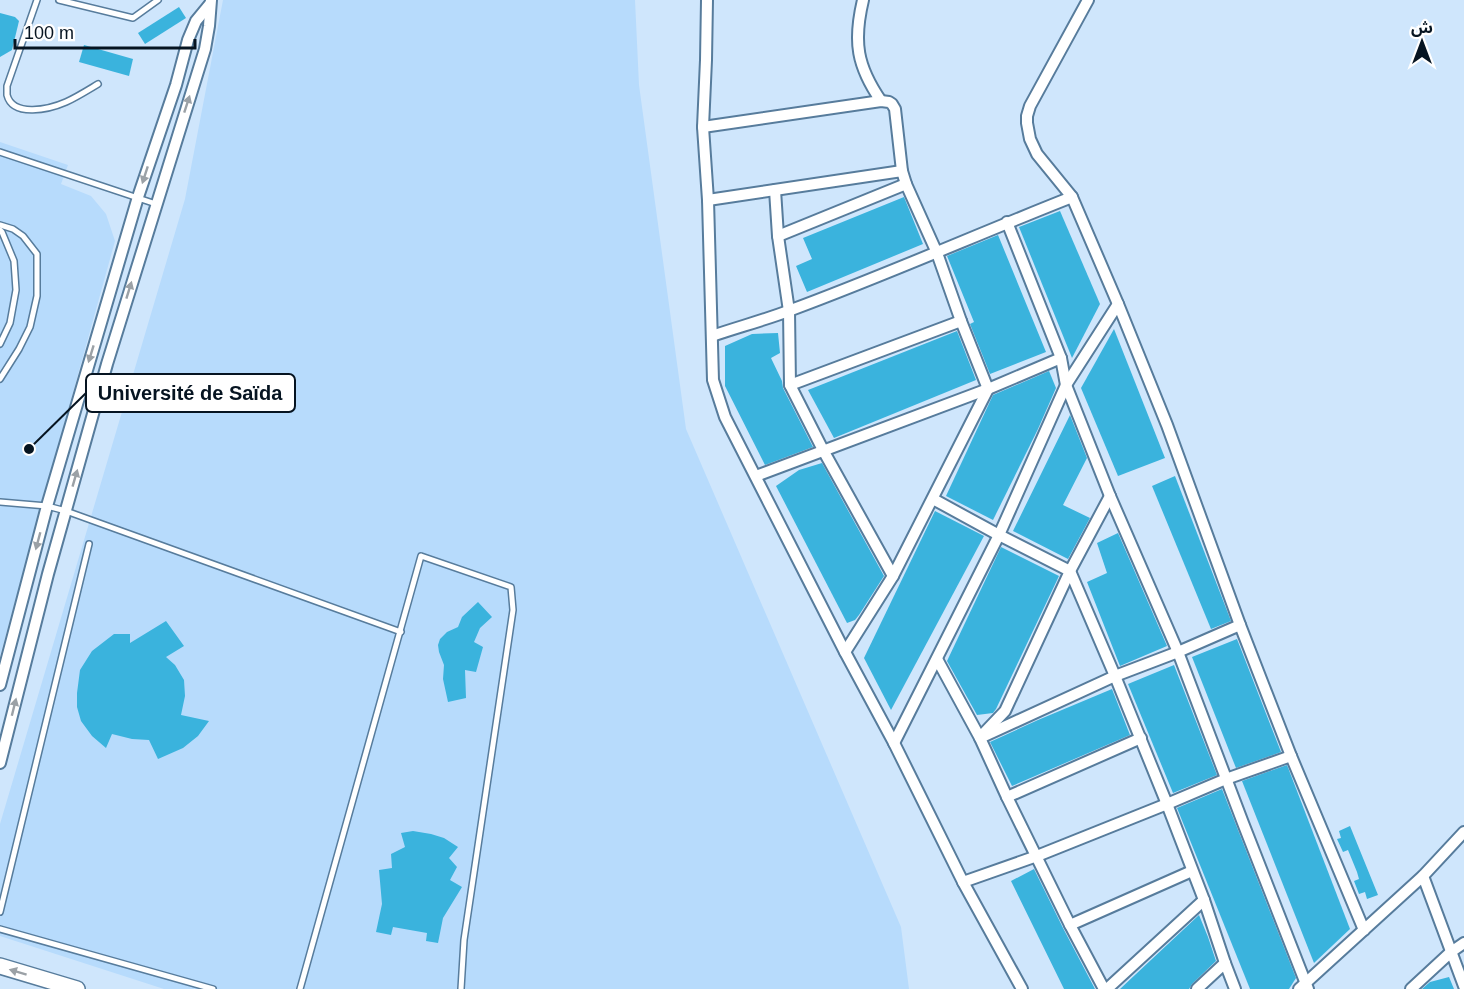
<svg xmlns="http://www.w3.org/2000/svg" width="1464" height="989" font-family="Helvetica,'Noto Sans Arabic',sans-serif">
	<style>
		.built { fill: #b7dbfc }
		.building { fill: #3ab3dd }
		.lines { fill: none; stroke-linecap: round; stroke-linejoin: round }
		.lane-casing { stroke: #577c9c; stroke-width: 8 }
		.street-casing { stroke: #577c9c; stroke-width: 14 }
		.secondary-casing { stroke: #577c9c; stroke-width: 18 }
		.lane { stroke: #fff; stroke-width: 5 }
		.street { stroke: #fff; stroke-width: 10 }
		.secondary { stroke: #fff; stroke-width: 15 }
		.oneway { fill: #9ba1a6 }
		.leader { fill: none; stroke: #061421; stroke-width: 2 }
		.callout-dot { fill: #061421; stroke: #fff; stroke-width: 2 }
		.callout { fill: #fff; stroke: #061421; stroke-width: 2 }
		.callout-label { font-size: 20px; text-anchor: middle; font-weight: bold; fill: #061421 }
	</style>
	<rect width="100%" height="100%" fill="#cfe6fc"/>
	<g class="built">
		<polygon points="223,0 635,0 639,85 686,429 901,927 909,989 164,989 0,936 0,824 185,199"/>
		<polygon points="0,142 68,165 61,184 91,196 106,214 115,241 0,656"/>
	</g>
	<g class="building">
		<polygon points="179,7 186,18 145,44 138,33"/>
		<polygon points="0,13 15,17 19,21 12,50 0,57"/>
		<polygon points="84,45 133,59 129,76 79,62"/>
		<polygon points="904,197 923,244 807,292 796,266 812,259 803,238"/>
		<polygon points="1060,211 1100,304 1072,358 1019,227"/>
		<polygon points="998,235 1046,352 990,374 970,324 974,322 947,256"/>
		<polygon points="1114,329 1165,458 1118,476 1081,388"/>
		<polygon points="957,331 976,380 834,438 808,390"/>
		<polygon points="778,333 780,353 771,358 782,381 783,388 813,447 765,465 725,386 725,346 752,334"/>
		<polygon points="1049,371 1056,388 1038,429 993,520 946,496 993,395"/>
		<polygon points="1070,415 1087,458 1063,505 1090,518 1068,559 1013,531"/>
		<polygon points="822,463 884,576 859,615 855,620 847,623 776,486 799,470"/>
		<polygon points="1175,476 1231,621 1211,629 1152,486"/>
		<polygon points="935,511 984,536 891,710 864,658"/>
		<polygon points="1118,533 1167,646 1120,666 1087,582 1107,573 1097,543"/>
		<polygon points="1001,547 1059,576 996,709 993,713 977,715 947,661"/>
		<polygon points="478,602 492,617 480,628 474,642 483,647 476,672 465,670 466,698 448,702 443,679 444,665 439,652 438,645 440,639 447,632 458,627 462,617"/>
		<polygon points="166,621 184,646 166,657 175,665 184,680 185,696 181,715 209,721 198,736 183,748 158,759 149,740 132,739 112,734 106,748 92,736 81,721 77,707 77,693 80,670 92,651 114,634 130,634 130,643"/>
		<polygon points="1237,639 1281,752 1236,768 1192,657"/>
		<polygon points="1174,665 1217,775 1173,793 1128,684"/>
		<polygon points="1112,689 1130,735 1012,786 990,742 1038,720"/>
		<polygon points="1287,765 1350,929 1314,963 1242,781"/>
		<polygon points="1222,789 1296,978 1289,989 1250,989 1177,808"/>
		<polygon points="1350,826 1378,895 1367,899 1365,892 1359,894 1354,881 1359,879 1357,872 1348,850 1343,852 1337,839 1341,838 1339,831"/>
		<polygon points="413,831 431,834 444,838 458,847 449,858 457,867 450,880 462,887 443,918 438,943 426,941 427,933 393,927 391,935 376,932 382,904 379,870 392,868 391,854 405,847 401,833"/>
		<polygon points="1034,869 1063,928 1095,989 1064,989 1011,881"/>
		<polygon points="1199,915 1208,937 1216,961 1192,984 1189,989 1120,989"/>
		<polygon points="1449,977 1454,989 1422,989 1430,982"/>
	</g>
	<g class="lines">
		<defs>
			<g id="lane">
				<path d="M 37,0 L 7,86 C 7,89 7,92 7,95 C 13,118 50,109 66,102 C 77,97 88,90 98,84"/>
				<polyline points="59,0 133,18 158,0"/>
				<polyline points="0,152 156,204"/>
				<polyline points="0,225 13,229 23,236 37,254 37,296 30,327 19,349 0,379"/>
				<polyline points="0,230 2,232 14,261 16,290 10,323 0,344"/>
				<polyline points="0,502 47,506 66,511 401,632"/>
				<polyline points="0,912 89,544"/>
				<polyline points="0,929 213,989"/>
				<polyline points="300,989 421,556 511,587 513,610 464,940 461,989"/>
			</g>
			<g id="street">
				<polyline points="707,0 706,60 703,127 708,200 713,380 725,417 845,652 894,743 963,882 1022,989"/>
				<path d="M 863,0 C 853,42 857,66 881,101"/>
				<polyline points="1088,0 1030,106 1027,116 1027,123 1030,139 1037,154 1072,197 1118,304 1167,425 1240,625 1291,756 1364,930"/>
				<polyline points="703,127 881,101 889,102 892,104 895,109 902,171 906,184 937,253 961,321 988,389 893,576 845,652"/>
				<polyline points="775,190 778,236 789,311 790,385 823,450 893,576"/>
				<polyline points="708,200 902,171"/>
				<polyline points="1007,222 1061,358 1066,385 1110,496 1178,652 1243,823 1308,989"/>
				<polyline points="778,236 906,184"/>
				<path d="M 712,336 C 738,327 765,320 791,310 C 886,275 978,234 1072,197"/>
				<polyline points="790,385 961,321"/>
				<polyline points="756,476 988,389 1061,358"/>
				<polyline points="933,499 999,535 1070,571 1115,676 1167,804 1204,900 1225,963 1235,989"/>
				<polyline points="937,659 980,738 1007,797 1070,925 1104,989"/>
				<polyline points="0,685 47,506 138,197 176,85 188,40 196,21 210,4"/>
				<polyline points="984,733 1005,711 1070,571 1110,496"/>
				<polyline points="980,738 1115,676 1178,652 1240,625"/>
				<polyline points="894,743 999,535 1066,385 1118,304"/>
				<polyline points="0,763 48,574 107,364 205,49 209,26 211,0"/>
				<polyline points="1007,797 1141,738"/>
				<polyline points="1423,876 1464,986"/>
				<polyline points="963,882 1037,856 1167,804 1226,779 1291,756"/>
				<polyline points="1070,925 1192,871"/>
				<polyline points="1107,989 1204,900"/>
				<polyline points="1197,989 1225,963"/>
				<polyline points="1299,989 1423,876 1464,832"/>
				<polyline points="1411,989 1451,952 1464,943"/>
			</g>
			<polyline id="secondary" points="0,966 77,989"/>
		</defs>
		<use href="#lane" class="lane-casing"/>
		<use href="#street" class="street-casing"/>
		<use href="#secondary" class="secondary-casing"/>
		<use href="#lane" class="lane"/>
		<use href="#street" class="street"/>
		<use href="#secondary" class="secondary"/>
	</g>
	<defs><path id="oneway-solid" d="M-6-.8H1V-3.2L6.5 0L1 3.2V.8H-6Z" transform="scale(1.5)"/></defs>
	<g class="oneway">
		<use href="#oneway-solid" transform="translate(187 104) rotate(-72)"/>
		<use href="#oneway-solid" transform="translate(145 175) rotate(108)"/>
		<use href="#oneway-solid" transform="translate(129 290) rotate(-73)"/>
		<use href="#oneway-solid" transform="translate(91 354) rotate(107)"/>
		<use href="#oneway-solid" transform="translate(75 478) rotate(-74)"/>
		<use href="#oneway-solid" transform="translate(38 541) rotate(105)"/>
		<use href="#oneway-solid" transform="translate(14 707) rotate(-76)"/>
		<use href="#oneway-solid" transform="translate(18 972) rotate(-163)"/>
	</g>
	<path class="leader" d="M29 449L86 393"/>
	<circle class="callout-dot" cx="29" cy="449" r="6"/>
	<rect class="callout" x="86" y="374" width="209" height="38" rx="6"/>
	<g class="callout-label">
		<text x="190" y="400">Université de Saïda</text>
	</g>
	<g transform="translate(1422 42)" stroke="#ffffff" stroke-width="4.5" paint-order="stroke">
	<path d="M0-4.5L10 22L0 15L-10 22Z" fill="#061421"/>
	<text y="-9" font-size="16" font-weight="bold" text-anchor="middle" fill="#061421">ش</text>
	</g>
	<path d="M15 39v9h180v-9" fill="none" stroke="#061421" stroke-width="3"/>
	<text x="24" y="39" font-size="18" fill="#061421" stroke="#ffffff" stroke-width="4.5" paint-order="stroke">100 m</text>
</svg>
